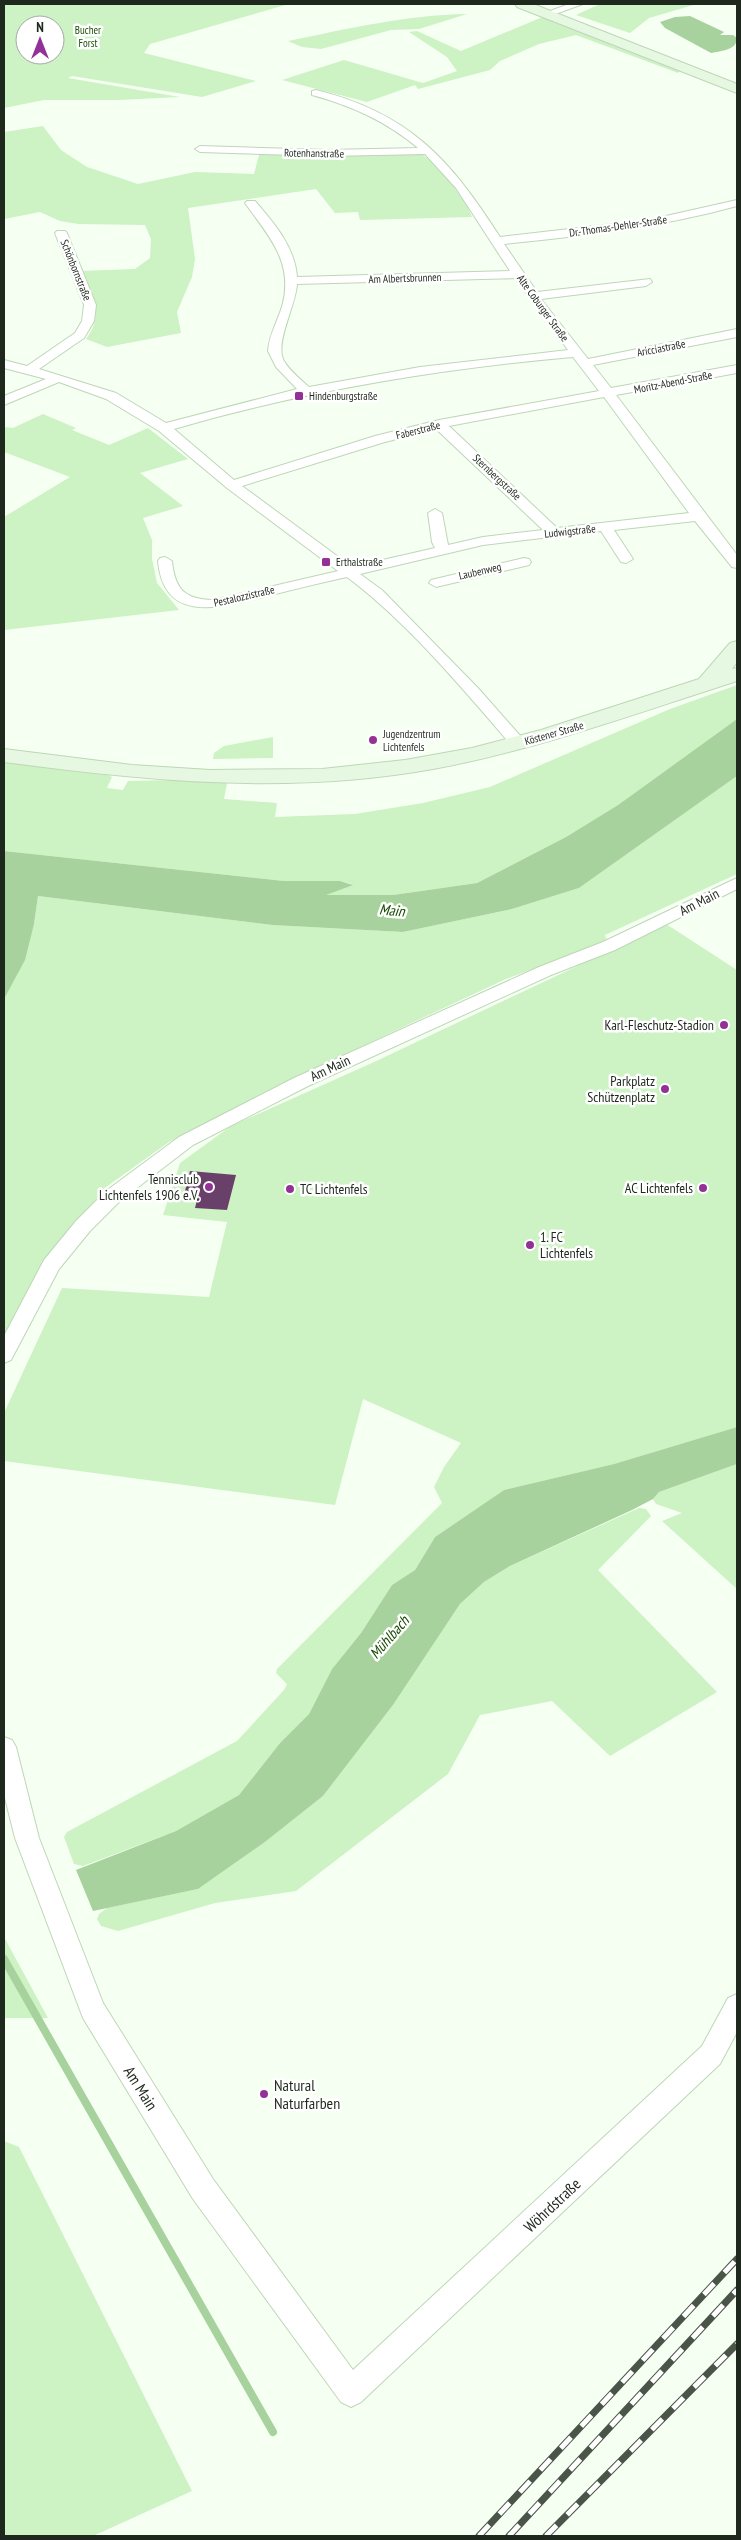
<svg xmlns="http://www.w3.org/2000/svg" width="741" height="2540" font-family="'PT Sans Narrow',sans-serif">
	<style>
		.green { fill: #cdf2c4; fill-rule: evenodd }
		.water { fill: #a8d29d }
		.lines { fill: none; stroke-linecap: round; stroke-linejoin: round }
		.stream { stroke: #a8d29d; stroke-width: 8 }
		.building { fill: #69406a }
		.street-casing { stroke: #bed6b7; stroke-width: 2 }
		.secondary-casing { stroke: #bed6b7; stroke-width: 2 }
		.street { fill: #fff; fill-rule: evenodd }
		.secondary { fill: #e6f8e1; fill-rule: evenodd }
		.rail-casing { stroke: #4b5448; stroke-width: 7 }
		.rail { stroke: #fff; stroke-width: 5; stroke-dasharray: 15; stroke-linecap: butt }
		.poi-dot { fill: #933197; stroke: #fff; stroke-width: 2 }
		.labels { text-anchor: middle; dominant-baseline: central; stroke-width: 5; stroke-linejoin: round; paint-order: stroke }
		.far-park-label { font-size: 11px; fill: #194e04; stroke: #fff }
		.far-street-label { font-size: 11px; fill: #1f281d; stroke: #fff }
		.far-poi-label { font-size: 11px; fill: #1f281d; stroke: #fff; text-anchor: start }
		.street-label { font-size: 14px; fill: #1f281d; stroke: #fff }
		.poi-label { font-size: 14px; fill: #1f281d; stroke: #fff; text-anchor: end }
		.water-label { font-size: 15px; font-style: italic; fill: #164b00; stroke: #fff }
		.near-poi-label { font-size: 16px; fill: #1f281d; stroke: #fff; text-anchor: start }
		.near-street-label { font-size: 16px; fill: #1f281d; stroke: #fff }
	</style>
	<rect width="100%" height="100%" fill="#f5fff2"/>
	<g class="green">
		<path d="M 4,4 L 289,4 L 150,44 L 144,53 L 256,81 L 202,97 L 72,76 L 68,78 L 180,97 L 118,100 L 44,100 L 4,108 ZM 25,25 L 55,25 L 55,55 L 25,55 Z"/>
		<polygon points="600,4 697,4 649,18 630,33 576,15"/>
		<path d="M 467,14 L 419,29 L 391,30 L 321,49 L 302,47 L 288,41 C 347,29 406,15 467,14 Z"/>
		<polygon points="545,16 680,70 678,73 576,35 539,44 500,61 490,70 418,89 415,85 367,102 282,80 344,60 423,83 457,71 447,57 409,32 417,31 461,51"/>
		<path d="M 43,126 L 61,150 L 87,167 L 138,184 L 195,172 L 254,174 L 259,155 L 421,154 C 435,161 467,200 472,217 L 360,220 L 358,212 L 335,213 L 316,189 L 188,208 L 195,259 L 192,277 L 177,312 L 181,333 L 107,347 L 86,339 C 105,315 92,294 80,271 L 135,269 L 150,258 L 151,239 L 145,225 L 78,224 L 60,221 L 40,212 L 4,219 L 4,132 Z"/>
		<polygon points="43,414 76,428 72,430 109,445 148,428 188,459 140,473 183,506 143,518 152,540 152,559 157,583 179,610 4,630 4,517 70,477 4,452 4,427 13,428"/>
		<polygon points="737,685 737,719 618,805 566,837 477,883 393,895 324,895 352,884 340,881 284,881 4,851 4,761 105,773 112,777 107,788 123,790 128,781 171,780 227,783 224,799 277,803 275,817 355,814 423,803 490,787 670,709"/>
		<polygon points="273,737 273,758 213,759 214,753 224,746"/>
		<polygon points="737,776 737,874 605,935 607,941 506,979 328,1062 169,1142 106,1187 60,1243 28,1293 4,1340 4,999 34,924 38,896 272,925 403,932 512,909 579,888"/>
		<polygon points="666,924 737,970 737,1427 614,1464 504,1490 435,1537 415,1570 392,1585 361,1633 332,1669 309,1714 280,1743 239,1795 176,1831 83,1866 74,1864 64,1837 67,1832 237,1741 284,1690 287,1684 276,1673 277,1669 442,1503 434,1487 444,1467 461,1443 363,1399 335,1505 4,1461 4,1413 62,1288 209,1297 227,1222 163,1215 180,1163 231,1126 372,1063"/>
		<polygon points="737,1464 737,1589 662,1521 682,1513 656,1504 653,1499 659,1492"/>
		<polygon points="639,1508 646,1509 651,1516 598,1570 717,1692 610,1756 552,1701 480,1715 448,1774 296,1891 215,1903 118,1931 101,1926 97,1919 99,1914 107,1908 198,1889 265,1842 323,1796 393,1705 460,1604 484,1582 510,1566"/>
		<polygon points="4,1937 48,2018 4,2018"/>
		<polygon points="4,2141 19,2147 192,2491 93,2536 4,2536"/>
	</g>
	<g class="water">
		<path d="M 690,16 L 724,32 L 720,35 L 733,35 L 737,38 C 737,50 721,51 711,53 L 665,28 L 660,22 L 675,17 Z"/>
		<polygon points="737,719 737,776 579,888 512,909 403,932 272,925 38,896 34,924 25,960 4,999 4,851 284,881 340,881 353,885 326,895 393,895 477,883 566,837 618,805"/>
		<polygon points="737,1427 737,1464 659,1492 653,1499 632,1510 510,1566 484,1582 460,1604 393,1705 323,1796 265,1842 198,1889 93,1911 76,1870 176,1831 239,1795 280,1743 309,1714 332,1669 361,1633 392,1585 415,1570 435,1537 504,1490 614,1464"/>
	</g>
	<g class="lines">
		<polyline class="stream" points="4,1959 273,2432"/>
	</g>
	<polygon class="building" points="190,1171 236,1175 227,1210 195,1208 197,1200 183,1199"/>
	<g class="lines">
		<defs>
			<g id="street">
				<polygon points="569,4 583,4 547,17 542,14"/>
				<path d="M 316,90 C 409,113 450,159 500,237 L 648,220 L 737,200 L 737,206 C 661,227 583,236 504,244 L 537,292 L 650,279 L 652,282 L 646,286 L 541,299 L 588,359 L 737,329 L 737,337 L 593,365 L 611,388 L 737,365 L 737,373 L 616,395 L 737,555 L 737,568 L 732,567 L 695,521 L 614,530 L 633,559 L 626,563 L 621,562 L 601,531 L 483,545 L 360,574 L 382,590 L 478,688 L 524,740 L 526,743 L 524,746 L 512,746 C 463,689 407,622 347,577 C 320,583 294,589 268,596 C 224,606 164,627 158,561 L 160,558 L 165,557 L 172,561 C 175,589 184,599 213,600 L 338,571 L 227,488 L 159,431 L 106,399 L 59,382 L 4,405 L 4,396 L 46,379 L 4,368 L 4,360 L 27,366 L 75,333 L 82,321 L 84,305 L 55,233 L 57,231 L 65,231 L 67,233 L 96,305 L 94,321 L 84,338 L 39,369 L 116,393 L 166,423 L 297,389 L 276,367 L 268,351 C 269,334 279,319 283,303 C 293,261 268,235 245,203 L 247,201 L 255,201 C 274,223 295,247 297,277 L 510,271 L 456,188 L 425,154 L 328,156 L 200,152 L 195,149 L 200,146 L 328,150 L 418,148 C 386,121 352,106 312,95 L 312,91 ZM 515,278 L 568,350 L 420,367 L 309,387 C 300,379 290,371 284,361 C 274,344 296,305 297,284 ZM 573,357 L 599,391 L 439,420 L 375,436 L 234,480 L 174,429 C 305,391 437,369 573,357 ZM 604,397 L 689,513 L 557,528 L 449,426 ZM 436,429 L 543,530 L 483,537 L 448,545 L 442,513 L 435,509 L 428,513 L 432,542 L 435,548 L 352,567 L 242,486 L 385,442 Z"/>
				<polygon points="524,558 529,559 531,562 529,565 436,587 429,583 431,580"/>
				<polygon points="737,878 737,889 615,950 551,975 308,1086 193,1145 120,1201 90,1231 59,1269 11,1360 4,1363 4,1336 44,1260 76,1221 106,1191 179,1137 294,1078 539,967 603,942"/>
				<polygon points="4,1737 12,1740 16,1747 39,1838 103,2003 213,2179 353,2370 702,2046 728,1998 737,1994 737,2032 720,2064 361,2402 351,2407 341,2402 193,2199 83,2018 15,1838 4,1794"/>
			</g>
			<g id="secondary">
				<polygon points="515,4 533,4 737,84 737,93 517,7"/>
				<path d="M 737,641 L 737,662 L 732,669 L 737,668 L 737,681 C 637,713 537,750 433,769 C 289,795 147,781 4,762 L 4,749 L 132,765 L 210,770 L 322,769 L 405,760 L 472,748 L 541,730 L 699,679 L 730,643 Z"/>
			</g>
		</defs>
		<use href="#street" class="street-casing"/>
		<use href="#secondary" class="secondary-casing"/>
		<use href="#street" class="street"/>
		<use href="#secondary" class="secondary"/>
		<defs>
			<g id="rail">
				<polyline points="479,2536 737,2259"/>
				<polyline points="509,2536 737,2290"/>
				<polyline points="546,2536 737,2344"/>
			</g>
		</defs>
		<use href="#rail" class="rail-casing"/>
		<use href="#rail" class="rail"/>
	</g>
	<g class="poi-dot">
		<rect x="294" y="391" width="10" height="10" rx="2.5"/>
		<rect x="321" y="557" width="10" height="10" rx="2.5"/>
		<circle cx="373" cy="740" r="5"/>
		<circle cx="724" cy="1025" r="5"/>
		<circle cx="665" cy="1089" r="5"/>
		<circle cx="209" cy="1187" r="5"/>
		<circle cx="703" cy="1188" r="5"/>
		<circle cx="290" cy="1189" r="5"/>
		<circle cx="530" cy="1245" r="5"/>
		<circle cx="264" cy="2094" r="5"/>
	</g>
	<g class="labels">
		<g class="far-park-label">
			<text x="88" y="30">Bucher<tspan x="88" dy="13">Forst</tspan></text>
		</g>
		<g class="far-street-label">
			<text transform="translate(314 153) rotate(1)">Rotenhanstraße</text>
			<text transform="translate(618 226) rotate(-8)">Dr.-Thomas-Dehler-Straße</text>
			<text transform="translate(76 270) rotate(68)">Schönbornstraße</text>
			<text transform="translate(405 278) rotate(-2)">Am Albertsbrunnen</text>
			<text transform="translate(543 308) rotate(54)">Alte Coburger Straße</text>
			<text transform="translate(661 348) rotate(-11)">Aricciastraße</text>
			<text transform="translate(673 382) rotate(-11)">Moritz-Abend-Straße</text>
			<text transform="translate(418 430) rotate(-14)">Faberstraße</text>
			<text transform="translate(497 477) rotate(43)">Sternbergstraße</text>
			<text transform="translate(570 531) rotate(-6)">Ludwigstraße</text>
			<text transform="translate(480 571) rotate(-13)">Laubenweg</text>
			<text transform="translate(244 596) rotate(-13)">Pestalozzistraße</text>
			<text transform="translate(554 733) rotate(-16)">Köstener Straße</text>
		</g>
		<g class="far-poi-label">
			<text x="309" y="396">Hindenburgstraße</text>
			<text x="336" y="562">Erthalstraße</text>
			<text x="383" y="734">Jugendzentrum<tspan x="383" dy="13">Lichtenfels</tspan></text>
		</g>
		<g class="street-label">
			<text transform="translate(699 902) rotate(-27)">Am Main</text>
			<text transform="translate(330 1068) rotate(-25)">Am Main</text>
		</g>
		<g class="poi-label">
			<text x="714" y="1025">Karl-Fleschutz-Stadion</text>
			<text x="655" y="1081">Parkplatz<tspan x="655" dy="16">Schützenplatz</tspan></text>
			<text x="199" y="1179">Tennisclub<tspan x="199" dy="16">Lichtenfels 1906 e.V.</tspan></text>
			<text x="693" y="1188">AC Lichtenfels</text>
			<text x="300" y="1189" text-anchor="start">TC Lichtenfels</text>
			<text x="540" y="1237" text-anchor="start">1. FC<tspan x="540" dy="16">Lichtenfels</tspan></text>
		</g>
		<g class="water-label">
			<text transform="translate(392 910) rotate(6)">Main</text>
			<text transform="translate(389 1637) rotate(-49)">Mühlbach</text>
		</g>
		<g class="near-poi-label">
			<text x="274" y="2085">Natural<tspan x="274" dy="18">Naturfarben</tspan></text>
		</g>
		<g class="near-street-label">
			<text transform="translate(141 2088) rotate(58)">Am Main</text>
			<text transform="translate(552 2205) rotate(-43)">Wöhrdstraße</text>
		</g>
	</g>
	<rect width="741" height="2540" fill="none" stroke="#1f281d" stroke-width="10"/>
	<g transform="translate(40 40)"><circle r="24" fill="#ffffff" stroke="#a5a9a5"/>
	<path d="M0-4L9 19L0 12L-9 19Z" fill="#933197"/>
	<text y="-8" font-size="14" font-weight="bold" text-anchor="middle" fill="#1f281d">N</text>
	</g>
</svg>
